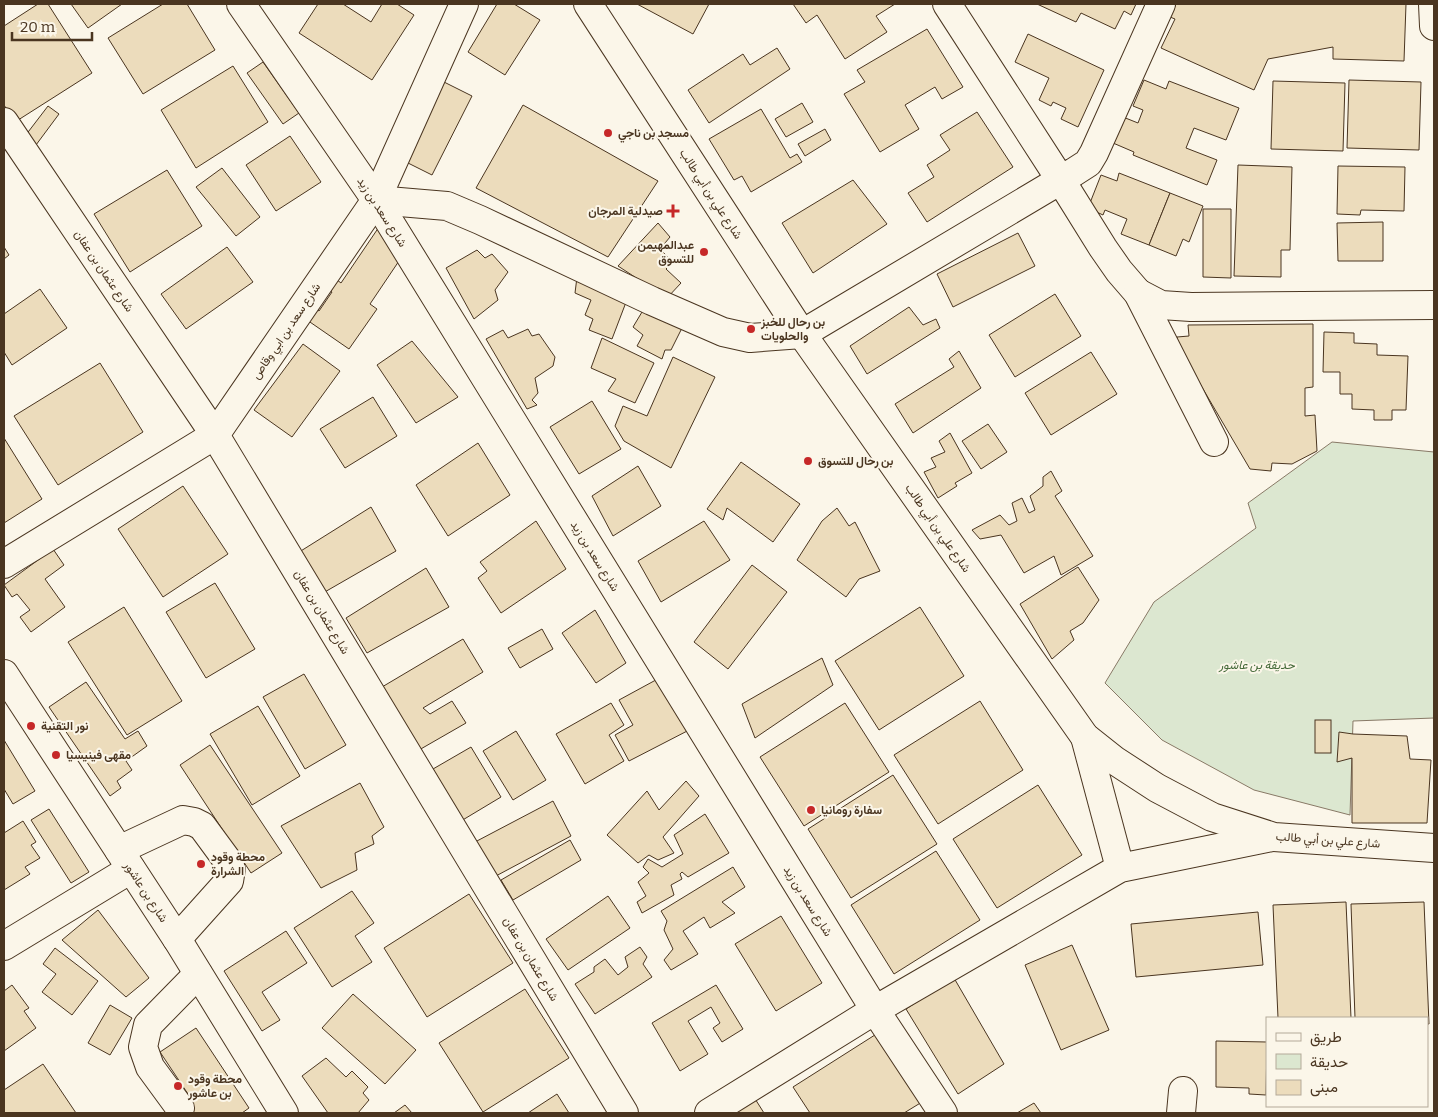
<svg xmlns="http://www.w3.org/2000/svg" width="1438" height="1117" font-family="Bitter,Vazirmatn,serif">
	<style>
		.green { fill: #dce7d0; stroke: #887966 }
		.building { fill: #ecdcbc; stroke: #4a3520 }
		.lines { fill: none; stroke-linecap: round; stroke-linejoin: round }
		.minor-casing { stroke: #4a3520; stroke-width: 30 }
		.major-casing { stroke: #4a3520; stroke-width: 30 }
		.minor { stroke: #fbf6e9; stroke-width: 28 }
		.major { stroke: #fbf6e9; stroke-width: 28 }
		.poi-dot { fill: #c62828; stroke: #fbf6e9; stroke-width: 2 }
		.labels { text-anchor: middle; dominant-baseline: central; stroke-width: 4; stroke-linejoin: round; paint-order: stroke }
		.poi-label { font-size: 12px; font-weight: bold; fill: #4a3520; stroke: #fbf6e9; text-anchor: start }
		.street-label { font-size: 12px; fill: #4a3520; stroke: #fbf6e9 }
		.park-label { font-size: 12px; font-style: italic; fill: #436837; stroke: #fbf6e9 }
	</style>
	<rect width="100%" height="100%" fill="#fbf6e9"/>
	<polygon class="green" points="1332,442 1434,452 1434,718 1353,721 1350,815 1254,790 1162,740 1105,683 1154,602 1256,528 1248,503"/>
	<g class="building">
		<polygon points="38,4 48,4 92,73 15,122 4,105 4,26"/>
		<polygon points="71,4 122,4 88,28"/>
		<polygon points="163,4 187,4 215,50 143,94 108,38"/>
		<polygon points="318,4 343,4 371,22 382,4 397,4 414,15 372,80 299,33"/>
		<polygon points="497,4 514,4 540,20 505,75 468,52"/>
		<polygon points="637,4 709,4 693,34"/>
		<polygon points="793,4 895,4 876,16 887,32 845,59 817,15 806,23"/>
		<polygon points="1037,4 1136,4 1131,15 1124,11 1115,29 1081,13 1076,22"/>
		<polygon points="1176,4 1406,4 1404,61 1333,59 1333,47 1268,59 1254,90 1161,48 1175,19 1170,17"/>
		<polygon points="927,29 963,87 942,99 935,87 905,105 919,129 880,152 844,94 865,82 857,70"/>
		<polygon points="1028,34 1104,70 1078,127 1061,119 1066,108 1053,102 1051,106 1039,100 1049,78 1015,62"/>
		<polygon points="777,48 790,69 709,123 688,90 743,54 750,65"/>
		<polygon points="263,62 299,113 283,124 247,73"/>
		<polygon points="233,66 268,122 196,168 161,110"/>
		<polygon points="1144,80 1166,89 1169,81 1239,108 1226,140 1194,128 1186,148 1217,160 1207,185 1133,155 1134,152 1113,143 1123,117 1138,123 1143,110 1133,106"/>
		<polygon points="1349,80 1421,82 1419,150 1347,148"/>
		<polygon points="442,81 472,96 432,175 402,160"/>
		<polygon points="1273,81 1345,83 1343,151 1271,149"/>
		<polygon points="802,103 813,122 786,137 775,119"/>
		<polygon points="523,105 658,181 608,257 476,188"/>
		<polygon points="48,106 59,114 33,149 22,140"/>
		<polygon points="761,109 790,158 797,154 802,162 751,192 742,176 734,180 709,139"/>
		<polygon points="977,112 1013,167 927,222 908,193 934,177 927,165 950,150 940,135"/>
		<polygon points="825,129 831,140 805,156 798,144"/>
		<polygon points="290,136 321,182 276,211 246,165"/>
		<polygon points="1238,165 1292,167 1290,250 1281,250 1281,277 1234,276"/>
		<polygon points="1338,166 1405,167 1404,211 1361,210 1360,215 1337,214"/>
		<polygon points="222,168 260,217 236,236 196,187"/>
		<polygon points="167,170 202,226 130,272 94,214"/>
		<polygon points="1119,173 1170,193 1149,245 1121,234 1127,219 1105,210 1103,215 1088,208 1101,175 1117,181"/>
		<polygon points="853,180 887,224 813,273 782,223"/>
		<polygon points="1170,193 1203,206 1189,242 1183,239 1176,256 1149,245"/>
		<polygon points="1203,209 1231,209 1231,278 1203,277"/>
		<polygon points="1383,222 1383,261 1338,261 1337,223"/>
		<polygon points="658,223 670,237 660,249 673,262 666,269 681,283 667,298 618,266"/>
		<polygon points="381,224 403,255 370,304 377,309 349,349 307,320 315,308 319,311 332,292 324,287 332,276 341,283"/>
		<polygon points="1018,233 1035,266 953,307 937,274"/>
		<polygon points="4,247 9,255 4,259"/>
		<polygon points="227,247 253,282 186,329 161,294"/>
		<polygon points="477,250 485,258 492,254 508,272 495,290 498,300 474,319 446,268"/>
		<polygon points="577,277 628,297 612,339 589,330 593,319 585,315 591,300 575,293"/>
		<polygon points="40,289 67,328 12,365 4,352 4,314"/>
		<polygon points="1055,294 1081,336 1015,377 989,335"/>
		<polygon points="645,307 683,326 671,350 665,350 662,359 637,346 643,335 633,327"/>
		<polygon points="909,307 923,325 936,319 940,328 867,374 850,346"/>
		<polygon points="1313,324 1313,387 1305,388 1305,416 1315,415 1317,451 1292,464 1272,463 1271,471 1250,469 1183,355 1176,354 1177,337 1189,336 1188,325"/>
		<polygon points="528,329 532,336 539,334 555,357 553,366 535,378 538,393 532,400 537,405 527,409 486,339 503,330 508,338"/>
		<polygon points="1324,332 1354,333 1354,343 1377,344 1377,355 1408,356 1406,410 1392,410 1392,420 1374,420 1374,410 1352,409 1352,394 1340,394 1340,372 1323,372"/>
		<polygon points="602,338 654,363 635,403 608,391 616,379 591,368"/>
		<polygon points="412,341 458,397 416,423 377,365"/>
		<polygon points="303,344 340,371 292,437 254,410"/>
		<polygon points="959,351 981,388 913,433 895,404 954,367 949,359"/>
		<polygon points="1091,352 1117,394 1051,435 1025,393"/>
		<polygon points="673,357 715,377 671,468 624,441 615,426 623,406 647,416"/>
		<polygon points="100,363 143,432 58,485 14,416"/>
		<polygon points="373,397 397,436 345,468 320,429"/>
		<polygon points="592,401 621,449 579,474 550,427"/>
		<polygon points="988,424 1007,452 981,469 962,441"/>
		<polygon points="950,433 972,473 955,483 957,486 938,498 924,472 936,467 931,458 945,452 939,441"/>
		<polygon points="4,438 42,499 4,523"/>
		<polygon points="478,443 510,495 448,536 416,485"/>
		<polygon points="741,462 800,504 773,542 727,508 723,520 707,509"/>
		<polygon points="638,466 661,506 613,536 592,496"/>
		<polygon points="1051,471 1062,491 1055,496 1093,556 1061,575 1054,556 1024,573 1001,535 980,539 972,530 1000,515 1009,525 1017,521 1012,503 1022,498 1029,513 1035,510 1030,496 1043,486 1043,477"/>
		<polygon points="183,486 228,554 163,597 118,529"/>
		<polygon points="371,507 396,551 323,593 296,554"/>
		<polygon points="837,508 849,526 855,522 880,571 859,579 846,597 797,560 822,521"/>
		<polygon points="536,521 566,569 501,613 478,578 487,571 480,562"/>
		<polygon points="704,521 730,560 661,602 638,561"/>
		<polygon points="53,549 64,565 45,579 65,607 31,632 20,617 30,610 17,594 12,597 4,585"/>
		<polygon points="752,565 787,592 728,669 694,642"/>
		<polygon points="1078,567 1099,600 1083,623 1070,631 1074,640 1052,659 1020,604"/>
		<polygon points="426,568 449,607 367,653 346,618"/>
		<polygon points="215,583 255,649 206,678 166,612"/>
		<polygon points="124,607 182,701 127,735 68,642"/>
		<polygon points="920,607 964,676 879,730 835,661"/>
		<polygon points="595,610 626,663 596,683 562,633"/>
		<polygon points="542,629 553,649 520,668 508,648"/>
		<polygon points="463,639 483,672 423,708 430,714 452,701 466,723 419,750 382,687"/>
		<polygon points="822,658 833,685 755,738 742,704"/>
		<polygon points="304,674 346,745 305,769 263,697"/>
		<polygon points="665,675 693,728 629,761 615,735 633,725 619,700"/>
		<polygon points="86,682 125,739 138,731 147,746 126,761 132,770 117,781 121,788 110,796 49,707"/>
		<polygon points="980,701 1023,770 938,824 894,755"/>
		<polygon points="611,703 624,725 609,735 624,761 585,784 556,734"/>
		<polygon points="845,703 889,772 804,826 760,757"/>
		<polygon points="258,706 300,776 252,805 210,734"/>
		<rect x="1315" y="720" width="16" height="33"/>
		<polygon points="516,731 546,780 513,800 483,751"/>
		<polygon points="1339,732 1353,734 1407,736 1410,759 1431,760 1427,823 1352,823 1352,758 1337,762"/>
		<polygon points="4,740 35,791 13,804 4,789"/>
		<polygon points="210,745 282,853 251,873 180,765"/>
		<polygon points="471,747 501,797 456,824 454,805 433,769"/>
		<polygon points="893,775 937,844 851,898 808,829"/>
		<polygon points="686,781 699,796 663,837 674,853 658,860 649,855 638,863 607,835 647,791 659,810"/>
		<polygon points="360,783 384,827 372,836 374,844 355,853 357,870 321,888 281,826"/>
		<polygon points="1038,785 1082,855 997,908 953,839"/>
		<polygon points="553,801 571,836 494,877 475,842"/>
		<polygon points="49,809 89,872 71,883 31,820"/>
		<polygon points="705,814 729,853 688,877 682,872 680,874 682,879 671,885 674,895 642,913 637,902 646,896 638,882 649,873 643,867 648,859 662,867 683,854 674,835"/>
		<polygon points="23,821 36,842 31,845 40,858 25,867 30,874 4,890 4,833"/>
		<polygon points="570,840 581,860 513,900 501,880"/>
		<polygon points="936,851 980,920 894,974 851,905"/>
		<polygon points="733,867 745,887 722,902 735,913 710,928 704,917 683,931 698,954 671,970 664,960 673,949 664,930 667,921 661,911"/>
		<polygon points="352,891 374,923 355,936 372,962 332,987 294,928"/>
		<polygon points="469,894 513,963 427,1017 384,948"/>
		<polygon points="608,896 630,928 568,970 546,939"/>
		<polygon points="1346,902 1351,1018 1278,1018 1273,905"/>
		<polygon points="1424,902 1429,1024 1427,1024 1427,1018 1355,1018 1351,904"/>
		<polygon points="98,910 149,978 126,997 62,940"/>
		<polygon points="1258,912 1263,965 1136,977 1131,924"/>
		<polygon points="781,916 822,983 776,1011 735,944"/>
		<polygon points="286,931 307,963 262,992 280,1020 262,1031 224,971"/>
		<polygon points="1072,945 1109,1030 1061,1050 1025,965"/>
		<polygon points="640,947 647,957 643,964 652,977 595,1014 575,984 594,972 594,967 605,959 618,975 628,967 625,957"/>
		<polygon points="55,948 98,981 72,1015 42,992 56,974 43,964"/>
		<polygon points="954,978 1004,1064 958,1094 906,1009"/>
		<polygon points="12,985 29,1008 24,1011 36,1028 4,1051 4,991"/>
		<polygon points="716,985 743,1029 722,1042 713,1028 720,1023 711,1007 688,1021 708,1054 680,1071 652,1023"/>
		<polygon points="525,989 569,1058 483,1112 439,1043"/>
		<polygon points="353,994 416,1050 385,1084 322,1028"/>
		<polygon points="110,1005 132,1018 110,1055 88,1043"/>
		<polygon points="196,1028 249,1108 242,1113 173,1113 192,1100 160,1052"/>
		<polygon points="878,1033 922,1102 904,1113 810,1113 793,1087"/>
		<polygon points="1216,1041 1267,1042 1266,1095 1249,1094 1249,1088 1216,1087"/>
		<polygon points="326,1058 346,1077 352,1071 368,1087 363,1093 369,1100 358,1113 328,1113 302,1076"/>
		<polygon points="43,1064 76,1113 4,1113 4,1090"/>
		<polygon points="557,1094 569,1113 528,1113 537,1107"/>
		<polygon points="752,1094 764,1113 722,1113"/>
		<polygon points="1034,1103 1041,1113 1017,1113"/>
		<polygon points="405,1105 412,1113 394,1113"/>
	</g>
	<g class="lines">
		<defs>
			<g id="minor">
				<polyline points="241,4 376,200 875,1010 943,1113"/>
				<polyline points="588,4 802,334 1085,737 1114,760 1157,788 1212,817 1274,837 1434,848"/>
				<polyline points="947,4 1060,179 1103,248 1119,271 1138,293 1214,442"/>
				<polyline points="1433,4 1434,26"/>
				<polyline points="4,122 215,435 624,1113"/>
				<polyline points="376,200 447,206 480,220 652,301 723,332 750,338 802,334 1074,172 1088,163 1094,153 1161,4"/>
				<polyline points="1138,293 1161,305 1191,307 1434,305"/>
				<polyline points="4,564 215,435 376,200 464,4"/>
				<polyline points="1085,737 1120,868"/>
				<polyline points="119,850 183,820 194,822 202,826 227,860 231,869 229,881 177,939"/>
				<polyline points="4,946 131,869"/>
				<polyline points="180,1108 150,1067 143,1047 148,1025 198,974"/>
				<polyline points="709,1113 875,1010 1120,868 1272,837"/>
				<polyline points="1181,1113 1183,1091"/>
			</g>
			<polyline id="major" points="4,674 177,939 284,1113"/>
		</defs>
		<use href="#minor" class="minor-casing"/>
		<use href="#major" class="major-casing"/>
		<use href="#minor" class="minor"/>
		<use href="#major" class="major"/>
	</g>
	<g class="poi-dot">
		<circle cx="608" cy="133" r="5"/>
		<path d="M670.5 203.5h5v5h5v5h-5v5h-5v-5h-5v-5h5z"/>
		<circle cx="704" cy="252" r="5"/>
		<circle cx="751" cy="329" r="5"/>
		<circle cx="808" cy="461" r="5"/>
		<circle cx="31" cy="726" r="5"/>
		<circle cx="56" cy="755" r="5"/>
		<circle cx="811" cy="810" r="5"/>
		<circle cx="201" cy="864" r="5"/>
		<circle cx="178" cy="1086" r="5"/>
	</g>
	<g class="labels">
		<g class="poi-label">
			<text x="618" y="133">مسجد بن ناجي</text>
			<text x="663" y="211" text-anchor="end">صيدلية المرجان</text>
			<text x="694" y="245" text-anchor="end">عبدالمهيمن<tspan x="694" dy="14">للتسوق</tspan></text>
			<text x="761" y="322">بن رحال للخبز<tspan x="761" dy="14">والحلويات</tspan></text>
			<text x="818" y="461">بن رحال للتسوق</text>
			<text x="41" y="726">نور التقنية</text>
			<text x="66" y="755">مقهى فينيسيا</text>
			<text x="821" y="810">سفارة رومانيا</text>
			<text x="211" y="857">محطة وقود<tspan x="211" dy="14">الشرارة</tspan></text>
			<text x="188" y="1079">محطة وقود<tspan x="188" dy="14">بن عاشور</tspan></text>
		</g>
		<g class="street-label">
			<text transform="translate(711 194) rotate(57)">شارع علي بن أبي طالب</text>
			<text transform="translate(382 212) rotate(57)">شارع سعد بن زيد</text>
			<text transform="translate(104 271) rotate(56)">شارع عثمان بن عفان</text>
			<text transform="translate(286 331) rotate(-56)">شارع سعد بن ابي وقاص</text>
			<text transform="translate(938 528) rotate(55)">شارع علي بن أبي طالب</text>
			<text transform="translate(595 556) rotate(58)">شارع سعد بن زيد</text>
			<text transform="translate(322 612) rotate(59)">شارع عثمان بن عفان</text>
			<text transform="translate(1328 840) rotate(4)">شارع علي بن أبي طالب</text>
			<text transform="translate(146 892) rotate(57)">شارع بن عاشور</text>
			<text transform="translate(808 901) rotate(58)">شارع سعد بن زيد</text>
			<text transform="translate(531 959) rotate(59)">شارع عثمان بن عفان</text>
		</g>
		<g class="park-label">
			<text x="1257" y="665">حديقة بن عاشور</text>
		</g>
	</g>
	<rect width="1438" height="1117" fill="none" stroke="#4a3520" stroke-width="10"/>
	<rect x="1266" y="1017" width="162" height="90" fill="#fbf6e9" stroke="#b4a999"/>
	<rect x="1276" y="1033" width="25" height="8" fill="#fbf6e9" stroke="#b4a999"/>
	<text x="1310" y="1042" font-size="15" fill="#4a3520">طريق</text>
	<rect x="1276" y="1054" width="25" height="15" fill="#dce7d0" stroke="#b4a999"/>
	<text x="1310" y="1067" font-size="15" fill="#4a3520">حديقة</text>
	<rect x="1276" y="1080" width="25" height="15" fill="#ecdcbc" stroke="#b4a999"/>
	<text x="1310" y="1092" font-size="15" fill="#4a3520">مبنى</text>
	<path d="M12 32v8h80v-8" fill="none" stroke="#4a3520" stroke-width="2.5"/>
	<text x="20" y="32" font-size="15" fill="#4a3520" stroke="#fbf6e9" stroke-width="4" paint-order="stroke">20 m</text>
</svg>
